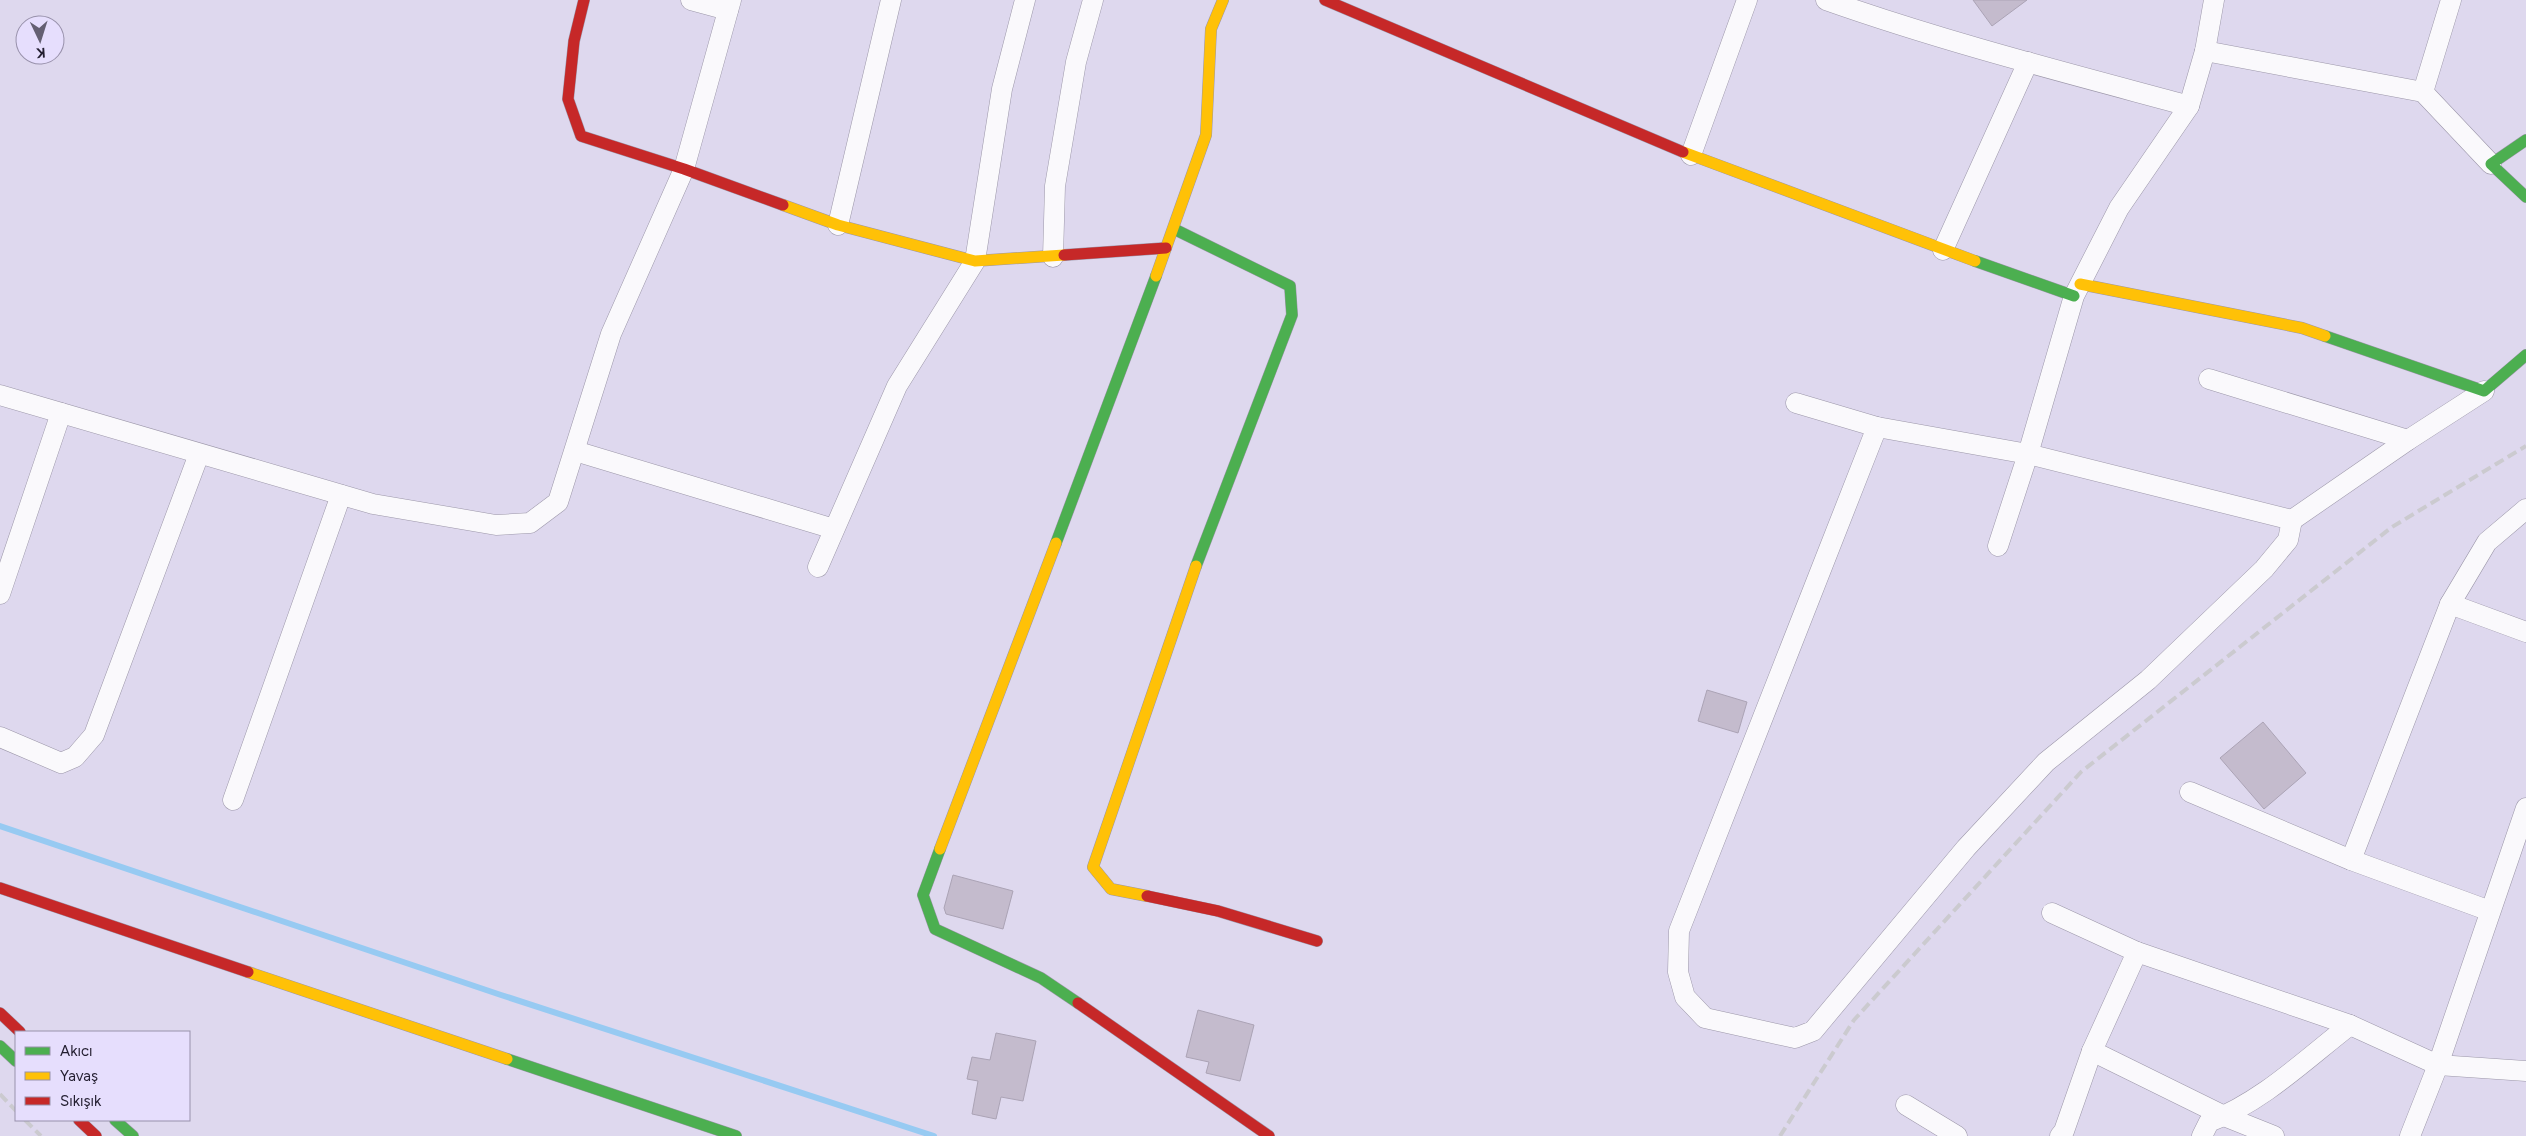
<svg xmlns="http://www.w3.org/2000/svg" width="2526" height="1136" font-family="Figtree,sans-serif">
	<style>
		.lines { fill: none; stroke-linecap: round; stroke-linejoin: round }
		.stream { stroke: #97caf2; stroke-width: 6 }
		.building { fill: #c4bbcd; stroke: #aba3b5 }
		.street-casing { stroke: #9c97a9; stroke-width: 21 }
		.fast-casing { stroke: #9c97a9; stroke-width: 12 }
		.slow-casing { stroke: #9c97a9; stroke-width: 12 }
		.jam-casing { stroke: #9c97a9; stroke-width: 12 }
		.street { stroke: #faf9fc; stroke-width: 20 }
		.fast { stroke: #4caf50; stroke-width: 11 }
		.slow { stroke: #ffc107; stroke-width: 11 }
		.jam { stroke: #c62828; stroke-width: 11 }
		.rail { stroke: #cbcacf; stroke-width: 4; stroke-dasharray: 10 5; stroke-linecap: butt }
	</style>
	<rect width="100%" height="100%" fill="#ded8ee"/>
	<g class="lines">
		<polyline class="stream" points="0,826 501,995 934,1136"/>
	</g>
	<g class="building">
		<polygon points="1973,0 2027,0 1992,26"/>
		<polygon points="1707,690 1747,702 1738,733 1698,721"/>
		<polygon points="2263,722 2306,773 2264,809 2220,758"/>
		<polygon points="953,875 1013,891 1003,929 946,914 944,908"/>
		<polygon points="1198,1010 1254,1025 1240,1081 1206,1073 1209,1062 1186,1057"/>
		<polygon points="996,1033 1036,1041 1023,1101 1001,1097 996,1119 972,1114 978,1081 967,1079 972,1057 990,1060"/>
	</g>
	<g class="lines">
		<defs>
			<g id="street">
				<polyline points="691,0 728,10"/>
				<path d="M 1826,0 C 1945,42 2067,73 2189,106"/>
				<polyline points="2205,51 2423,92 2491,164"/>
				<polyline points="2423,92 2451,0"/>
				<polyline points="1691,155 1747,0"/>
				<polyline points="838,225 891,0"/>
				<polyline points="1943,250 2028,62"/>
				<polyline points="1053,257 1055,186 1076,62 1093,0"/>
				<polyline points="2209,379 2408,440"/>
				<polyline points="0,395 373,504 496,525 530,523 558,502 611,334 684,169 731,0"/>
				<polyline points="1796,403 1877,427 2028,454 2292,520 2408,440 2484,391"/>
				<polyline points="1877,427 1679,931 1678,972 1685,997 1705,1018 1795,1038 1813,1031 1966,848 2046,762 2148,680 2264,569 2288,540 2292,520"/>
				<polyline points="575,451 834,529"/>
				<polyline points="1998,546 2028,454 2074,296 2119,208 2189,106 2205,51 2214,0"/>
				<polyline points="818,567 897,386 975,261 1002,89 1025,0"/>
				<polyline points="0,594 61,413"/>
				<polyline points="2450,604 2526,632"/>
				<polyline points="0,737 61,763 75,757 94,735 199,454"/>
				<polyline points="2190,792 2351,860 2490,911"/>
				<polyline points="233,800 341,495"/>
				<polyline points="2351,860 2450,604 2487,542 2526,509"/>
				<polyline points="2052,913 2137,952 2350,1025 2438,1065 2526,1071"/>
				<polyline points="2092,1051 2224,1116 2274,1136"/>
				<polyline points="1906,1105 1957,1136"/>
				<polyline points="2060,1136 2064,1131 2092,1051 2137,952"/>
				<path d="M 2202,1136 L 2209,1122 C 2262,1102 2306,1059 2350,1025"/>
				<polyline points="2410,1136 2438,1065 2526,808"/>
			</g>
			<g id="fast">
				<polyline points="2526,140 2491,164 2526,197"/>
				<polyline points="1174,229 1290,286 1292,315 1196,566"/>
				<polyline points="1975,261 2074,296"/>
				<polyline points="2325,336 2484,391 2526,355"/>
				<polyline points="1056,543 1156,276"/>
				<polyline points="940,849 923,895 935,929 1041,978 1078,1003"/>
				<polyline points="0,1046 16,1061"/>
				<polyline points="507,1059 736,1136"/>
				<polyline points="115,1120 133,1136"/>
			</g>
			<g id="slow">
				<polyline points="1683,152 1975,261"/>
				<polyline points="783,205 838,225 975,261 1064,255"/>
				<polyline points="1156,276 1206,135 1211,29 1223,0"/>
				<polyline points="2080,284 2302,328 2325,336"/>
				<polyline points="940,849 1056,543"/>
				<polyline points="1147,896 1111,889 1093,867 1196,566"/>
				<polyline points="248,972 507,1059"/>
			</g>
			<g id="jam">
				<polyline points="584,0 574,41 568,99 581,136 684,169 783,205"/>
				<polyline points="1325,0 1683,152"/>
				<polyline points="1064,255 1166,248"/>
				<polyline points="0,888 248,972"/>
				<polyline points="1147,896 1218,911 1317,941"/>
				<polyline points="1078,1003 1269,1136"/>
				<polyline points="0,1013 20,1032"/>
				<polyline points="79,1120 96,1136"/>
			</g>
		</defs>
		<use href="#street" class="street-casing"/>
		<use href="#fast" class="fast-casing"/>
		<use href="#slow" class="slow-casing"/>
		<use href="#jam" class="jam-casing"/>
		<use href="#street" class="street"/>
		<use href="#fast" class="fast"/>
		<use href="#slow" class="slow"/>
		<use href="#jam" class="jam"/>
		<g class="rail">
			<polyline points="0,1094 16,1111"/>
			<polyline points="25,1120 41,1136"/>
			<polyline points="1780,1136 1854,1020 2081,772 2392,527 2526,446"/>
		</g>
	</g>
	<rect x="15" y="1031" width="175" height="90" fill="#e6defd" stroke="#9891ab"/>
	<rect x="25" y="1047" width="25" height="8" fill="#4caf50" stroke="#9891ab"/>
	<text x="60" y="1056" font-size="15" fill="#231e30">Akıcı</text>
	<rect x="25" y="1072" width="25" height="8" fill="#ffc107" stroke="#9891ab"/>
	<text x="60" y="1081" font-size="15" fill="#231e30">Yavaş</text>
	<rect x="25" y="1097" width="25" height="8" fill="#c62828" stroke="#9891ab"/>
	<text x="60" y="1106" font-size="15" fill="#231e30">Sıkışık</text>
	<g transform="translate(40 40) rotate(176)"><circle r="24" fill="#e6defd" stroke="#9891ab"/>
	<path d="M0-4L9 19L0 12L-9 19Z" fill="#645f72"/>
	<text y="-8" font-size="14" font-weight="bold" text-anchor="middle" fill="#231e30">K</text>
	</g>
</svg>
